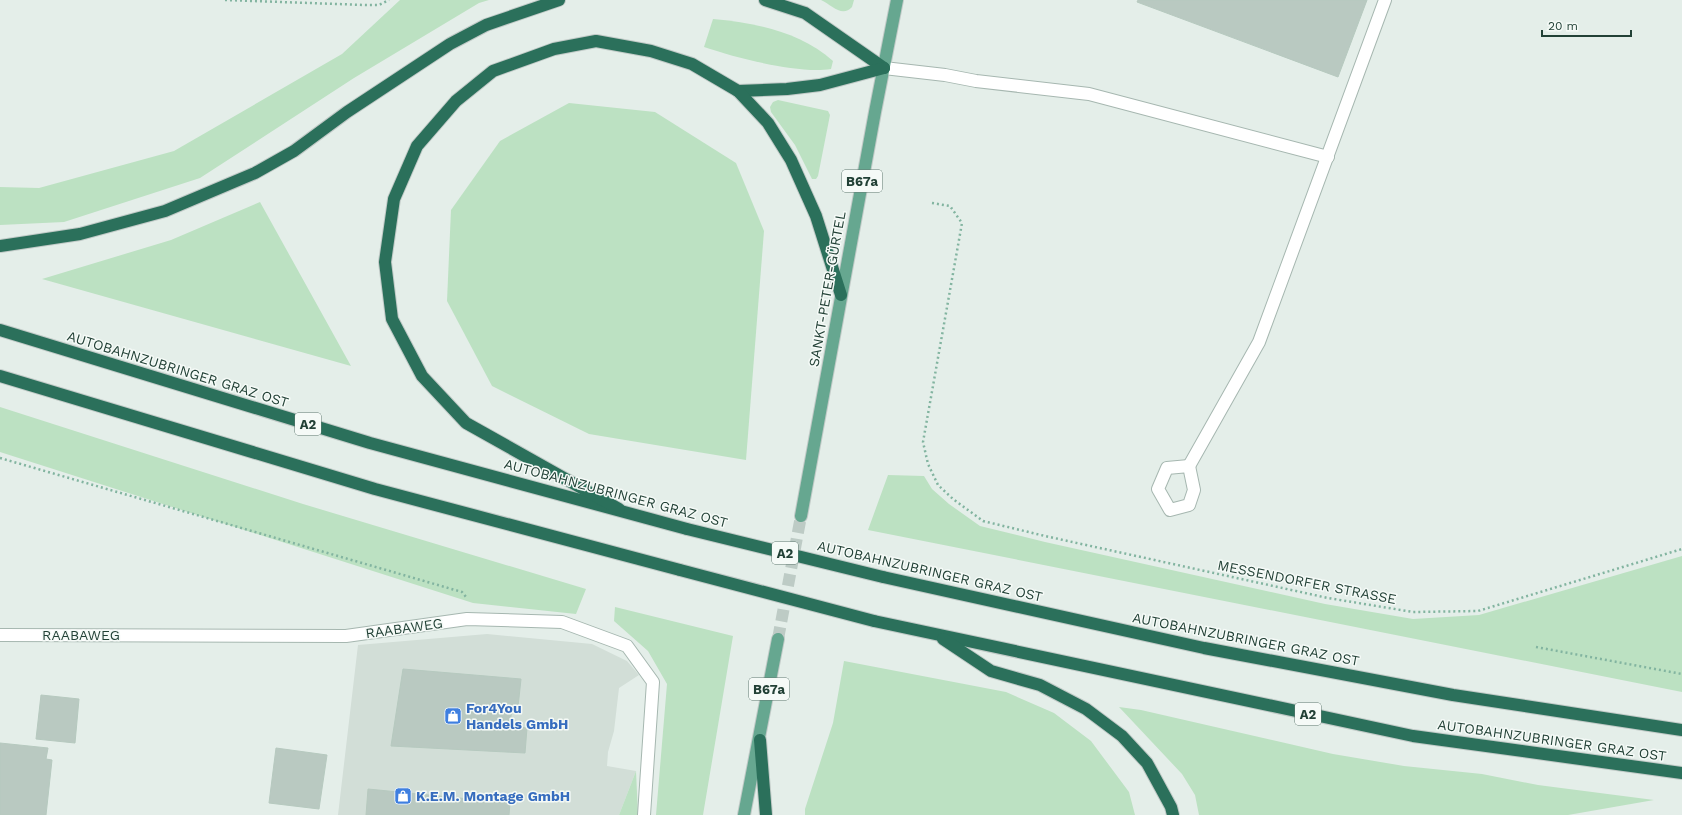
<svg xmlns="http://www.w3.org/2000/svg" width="1682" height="815" font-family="'Work Sans',sans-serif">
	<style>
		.built { fill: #d2ded7 }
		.green { fill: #bce1c2 }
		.building { fill: #b9c9c1; stroke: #b6c9bf }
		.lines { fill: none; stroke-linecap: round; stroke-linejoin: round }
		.major-tunnel { stroke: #bdcbc5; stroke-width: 12; stroke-dasharray: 12 6; stroke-linecap: butt }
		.minor-casing { stroke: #a6b7b0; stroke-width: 14 }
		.major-casing { stroke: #c1cac7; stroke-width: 14 }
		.highway-casing { stroke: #c1cac7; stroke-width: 14 }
		.path { stroke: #82b4a0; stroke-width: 2.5; stroke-dasharray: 2 3; stroke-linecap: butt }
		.minor { stroke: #fff; stroke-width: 12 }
		.major { stroke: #66a790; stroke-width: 12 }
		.highway { stroke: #2b705b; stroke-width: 12 }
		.highway-bridge-casing { stroke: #c1cac7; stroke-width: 14; stroke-linecap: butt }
		.highway-bridge { stroke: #2b705b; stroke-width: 12 }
		.labels { text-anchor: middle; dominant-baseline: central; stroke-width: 3; stroke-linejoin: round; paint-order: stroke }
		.shield { fill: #f5faf7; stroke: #617870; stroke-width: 1 }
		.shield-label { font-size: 13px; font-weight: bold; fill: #224136 }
		.street-label { font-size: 14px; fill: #224136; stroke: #f5faf7 }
		.shop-label { font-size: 14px; font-weight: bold; fill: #366cbe; stroke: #f5faf7; text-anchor: start }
	</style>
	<rect width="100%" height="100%" fill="#e4eee9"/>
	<polygon class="built" points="487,634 592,644 627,661 639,675 619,688 614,731 608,752 607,766 636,771 619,815 338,815 358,645"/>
	<g class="green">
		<polygon points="400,0 489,0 479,3 354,78 200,178 64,222 0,225 0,187 39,188 174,151 342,54"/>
		<path d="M 821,0 L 854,0 L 852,7 C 842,18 832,5 821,0 Z"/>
		<path d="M 713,19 C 756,23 800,32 833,61 L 831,69 C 797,74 737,58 704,47 Z"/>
		<polygon points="778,100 828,111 830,115 818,176 816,179 812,179 795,145 771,112 770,107 773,102"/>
		<polygon points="569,103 655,112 736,163 764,231 746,460 589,434 492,386 447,301 451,210 500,141"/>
		<polygon points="260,202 351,366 42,279 171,240"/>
		<polygon points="0,407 303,504 586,589 576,614 473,603 0,452"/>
		<polygon points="888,475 924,476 932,489 949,504 980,526 1045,542 1325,604 1413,619 1479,615 1682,556 1682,692 868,530"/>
		<polygon points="615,607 733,636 703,815 656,815 667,684 648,651 614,621"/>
		<polygon points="844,661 1006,692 1054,713 1091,741 1129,792 1135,815 805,815 805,809 833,723"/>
		<polygon points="1119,707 1141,710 1333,754 1404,766 1482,774 1538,785 1654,800 1568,815 1199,815 1195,795 1182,774"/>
		<polygon points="636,771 638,815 619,815"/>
	</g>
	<g class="building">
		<polygon points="1138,0 1367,0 1338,77 1137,2"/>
		<polygon points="403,669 521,679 518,707 512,706 510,726 527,728 525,753 391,746"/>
		<polygon points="41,695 79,699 75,743 36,739"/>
		<polygon points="0,743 48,748 46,759 52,760 46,815 0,815"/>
		<polygon points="276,748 327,755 319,809 269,803"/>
		<polygon points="368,789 510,803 509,815 366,815"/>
	</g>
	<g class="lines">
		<polyline class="major-tunnel" points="778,639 801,516"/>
		<defs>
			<g id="minor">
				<polyline points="884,68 945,75 976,81 1089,94 1328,157"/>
				<polyline points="1189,466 1259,342 1385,0"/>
				<polygon points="1189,466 1194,490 1189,505 1170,510 1158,489 1167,468"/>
				<polyline points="0,635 346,636 467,619 562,622 627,646 653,682 644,815"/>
			</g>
			<g id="major">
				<polyline points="801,516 875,112 897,0"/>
				<polyline points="744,815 778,639"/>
			</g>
			<g id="highway">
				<polyline points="765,0 805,13 884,68"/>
				<polyline points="738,91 787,89 820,85 884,68"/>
				<polyline points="0,246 80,234 165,211 255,173 294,151 347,112 450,44 486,25 559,0"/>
				<polyline points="0,330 370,443 687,529"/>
				<polyline points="0,376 375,489 680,570"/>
				<polyline points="619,509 466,423 422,376 392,319 385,262 394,199 417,146 456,101 493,71 554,49 596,41 651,51 692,64 738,91 768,123 791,160 816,216 841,295"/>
				<polyline points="883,577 1204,648 1453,695 1682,730"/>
				<polyline points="874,621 1413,736 1682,773"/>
				<polyline points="943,639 991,671 1040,685 1086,709 1122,736 1147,763 1171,807 1173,815"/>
				<polyline points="760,740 766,815"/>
			</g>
		</defs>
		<use href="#minor" class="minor-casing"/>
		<use href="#major" class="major-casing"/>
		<use href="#highway" class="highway-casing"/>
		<g class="path">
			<polyline points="225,0 365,5 379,5 389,0"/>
			<polyline points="932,203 950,206 962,223 923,442 928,464 938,485 953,499 983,521 1045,536 1328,598 1413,612 1478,611 1682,549"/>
			<polyline points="0,458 462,592 466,597"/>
			<polyline points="1536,647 1682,674"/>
		</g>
		<use href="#minor" class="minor"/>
		<use href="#major" class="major"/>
		<use href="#highway" class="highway"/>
		<defs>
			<g id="highway-bridge">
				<polyline points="687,529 883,577"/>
				<polyline points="680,570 874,621"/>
			</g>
		</defs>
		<use href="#highway-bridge" class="highway-bridge-casing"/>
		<use href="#highway-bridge" class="highway-bridge"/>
	</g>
	<defs>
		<symbol id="shop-square" viewBox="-11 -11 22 22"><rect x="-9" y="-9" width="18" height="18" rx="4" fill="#3f7fe0" stroke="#f5faf7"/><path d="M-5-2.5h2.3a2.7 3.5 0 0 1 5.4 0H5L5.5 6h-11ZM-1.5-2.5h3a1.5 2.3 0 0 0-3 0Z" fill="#fff"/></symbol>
	</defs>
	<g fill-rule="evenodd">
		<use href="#shop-square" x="443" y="706" width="20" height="20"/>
		<use href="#shop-square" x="393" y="786" width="20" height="20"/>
	</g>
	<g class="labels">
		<g class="shield">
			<rect x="842" y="170" width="40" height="22" rx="3"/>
			<rect x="295" y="413" width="26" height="22" rx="3"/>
			<rect x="772" y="542" width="26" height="22" rx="3"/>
			<rect x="749" y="678" width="40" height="22" rx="3"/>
			<rect x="1295" y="703" width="26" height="22" rx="3"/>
		</g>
		<g class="shield-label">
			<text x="862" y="181">B67a</text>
			<text x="308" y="424">A2</text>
			<text x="785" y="553">A2</text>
			<text x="769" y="689">B67a</text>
			<text x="1308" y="714">A2</text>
		</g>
		<g class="street-label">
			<text transform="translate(827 289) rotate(-80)">SANKT-PETER-GÜRTEL</text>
			<text transform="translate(178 369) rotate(17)">AUTOBAHNZUBRINGER GRAZ OST</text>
			<text transform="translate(616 493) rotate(15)">AUTOBAHNZUBRINGER GRAZ OST</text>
			<text transform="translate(930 571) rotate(13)">AUTOBAHNZUBRINGER GRAZ OST</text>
			<text transform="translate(1307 582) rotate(11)">MESSENDORFER STRASSE</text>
			<text transform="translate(404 628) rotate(-8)">RAABAWEG</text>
			<text x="81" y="635">RAABAWEG</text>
			<text transform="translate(1246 639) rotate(11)">AUTOBAHNZUBRINGER GRAZ OST</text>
			<text transform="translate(1552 740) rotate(8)">AUTOBAHNZUBRINGER GRAZ OST</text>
		</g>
		<g class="shop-label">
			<text x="466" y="708">For4You<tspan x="466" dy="16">Handels GmbH</tspan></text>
			<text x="416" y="796">K.E.M. Montage GmbH</text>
		</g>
	</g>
	<path d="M1542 30v6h89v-6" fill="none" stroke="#224136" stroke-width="2"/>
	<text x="1548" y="30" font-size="12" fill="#224136" stroke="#f5faf7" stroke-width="3" paint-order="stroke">20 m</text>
</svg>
